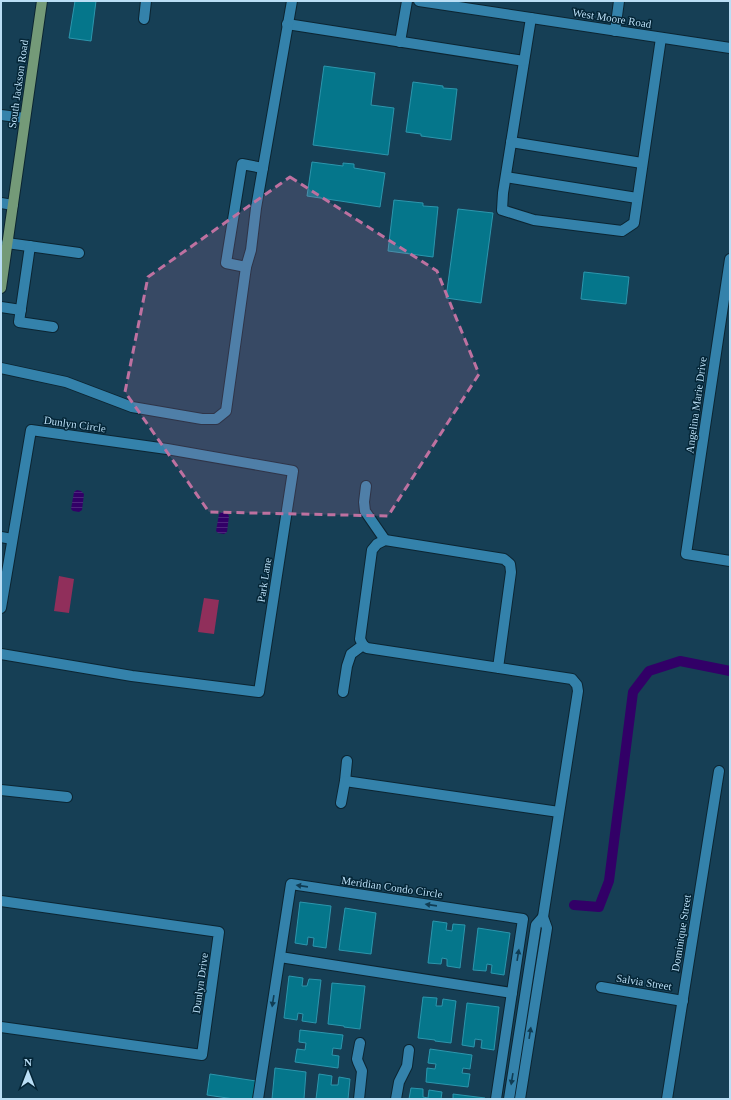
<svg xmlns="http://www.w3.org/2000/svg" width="731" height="1100" font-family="Georgia,serif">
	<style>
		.garden { fill: #902f5b }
		.water { fill: url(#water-rules) }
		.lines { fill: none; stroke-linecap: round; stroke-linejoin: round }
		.canal { stroke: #320067; stroke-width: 10 }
		.building { fill: #05768b; stroke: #2c96ad }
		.minor-casing { stroke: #0c2532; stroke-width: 12 }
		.major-casing { stroke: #0c2532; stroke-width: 12 }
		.minor { stroke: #3482ab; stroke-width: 10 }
		.major { stroke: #749a78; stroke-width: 10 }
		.oneway { fill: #103c53 }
		.marked { fill: #be71a0; fill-opacity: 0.2; stroke: #be71a0; stroke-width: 3; stroke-dasharray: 8 5; stroke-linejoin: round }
		.labels { text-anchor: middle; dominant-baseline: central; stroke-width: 3; stroke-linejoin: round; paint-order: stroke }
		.street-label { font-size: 11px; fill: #badef5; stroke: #042536 }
	</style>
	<defs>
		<pattern id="water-rules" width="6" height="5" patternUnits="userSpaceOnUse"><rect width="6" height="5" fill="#320067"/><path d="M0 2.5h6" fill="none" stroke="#4e257d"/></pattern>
	</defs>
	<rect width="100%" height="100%" fill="#163f55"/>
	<g class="garden">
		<polygon points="59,576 74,579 69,613 54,611"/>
		<polygon points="204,598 219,600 214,634 198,632"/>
	</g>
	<g class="water">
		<polygon points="77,490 81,491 84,494 82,510 79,512 73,511 71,509 74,492"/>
		<polygon points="222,512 227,513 229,516 227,532 224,534 218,533 216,531 219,514"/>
	</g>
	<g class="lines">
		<polyline class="canal" points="574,905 599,907 609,881 633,692 649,671 680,661 730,671"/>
	</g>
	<g class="building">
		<polygon points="75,1 96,1 91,41 69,38"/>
		<polygon points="324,66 375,73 371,105 394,108 388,155 313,145"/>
		<polygon points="413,82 443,86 443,88 457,89 451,140 421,136 421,134 406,132"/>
		<polygon points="312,162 343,166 343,163 354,164 354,168 385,173 380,207 307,196"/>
		<polygon points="394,200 423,203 423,206 438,207 433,257 388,251"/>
		<polygon points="458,209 493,213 481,303 446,298"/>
		<polygon points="584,272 629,277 626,304 581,299"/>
		<polygon points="300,902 331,906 326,948 313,946 314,938 308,937 307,945 295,943"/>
		<polygon points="345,908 376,913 371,954 339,950"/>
		<polygon points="433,921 447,923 446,930 452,931 453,924 465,925 460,968 447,966 447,959 442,958 441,964 428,963"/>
		<polygon points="478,928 510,933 504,975 491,973 492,965 487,964 486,971 473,970"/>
		<polygon points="289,976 303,978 302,986 307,986 309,979 321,980 316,1023 302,1021 303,1014 298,1013 297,1020 284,1018"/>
		<polygon points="332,983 365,986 360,1029 344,1027 344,1026 328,1024"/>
		<polygon points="423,997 437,998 436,1006 442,1006 443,999 456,1001 451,1043 435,1041 435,1040 418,1038"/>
		<polygon points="467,1003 499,1007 494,1050 481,1048 482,1040 475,1039 474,1047 462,1045"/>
		<polygon points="300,1030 343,1035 341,1049 333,1048 332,1055 339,1056 338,1068 295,1062 297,1049 305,1050 306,1043 299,1042"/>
		<polygon points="430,1049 472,1055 470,1069 463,1068 462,1073 470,1074 468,1087 426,1082 427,1068 435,1069 436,1064 428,1063"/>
		<polygon points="275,1068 306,1072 304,1099 272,1099"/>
		<polygon points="210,1074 256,1081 253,1099 234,1099 207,1095"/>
		<polygon points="319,1074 332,1076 331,1085 338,1085 339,1077 350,1079 348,1099 316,1099"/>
		<polygon points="411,1088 423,1089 423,1097 428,1098 429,1090 442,1092 441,1099 409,1099"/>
		<polygon points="453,1094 485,1098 485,1099 453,1099"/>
	</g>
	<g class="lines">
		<defs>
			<g id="minor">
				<polyline points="419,1 730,48"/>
				<polyline points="531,18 503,193 502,210 534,220 622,231 634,223 661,38"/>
				<polyline points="144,19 146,1"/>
				<polyline points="287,24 524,61"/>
				<polyline points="615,31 619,1"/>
				<polyline points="400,42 407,1"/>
				<polyline points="1,115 25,118"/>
				<polyline points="511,142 642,163"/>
				<polyline points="506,177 637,198"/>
				<polyline points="1,203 13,205"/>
				<polyline points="7,243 79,253"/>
				<polyline points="30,246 19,322 53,327"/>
				<polyline points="730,259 686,554 730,561"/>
				<polyline points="246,267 226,263 242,164 263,168"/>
				<polyline points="1,307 21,310"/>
				<polyline points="1,368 66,382 132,407 202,419 216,419 226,411 246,267 251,250 256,208 292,1"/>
				<polyline points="366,486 364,502 365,511 385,540"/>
				<polyline points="1,537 12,539"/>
				<polyline points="1,608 31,430 167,449 293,471 259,692 132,676 1,654"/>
				<polyline points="498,668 511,572 510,564 504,559 385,540 377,544 372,550 360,639 363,645 367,648 572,679 577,685 578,691 543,917"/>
				<polyline points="343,692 347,666 351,654 363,645"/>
				<polyline points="345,781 347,761"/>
				<polyline points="1,790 67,797"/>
				<polyline points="341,803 345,781 559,812"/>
				<polyline points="1,901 219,932 202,1055 1,1027"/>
				<polyline points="280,957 512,993"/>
				<polyline points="601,987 683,1001"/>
				<polyline points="258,1099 291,884 523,919 496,1099"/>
				<polyline points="359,1099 362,1071 358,1062 357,1059 360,1043"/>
				<polyline points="396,1099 399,1082 407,1066 409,1050"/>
				<polyline points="509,1099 536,925 543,917 547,928 520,1099"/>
				<polyline points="667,1099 719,771"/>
			</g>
			<polyline id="major" points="1,288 42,1"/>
		</defs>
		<use href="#minor" class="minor-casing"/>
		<use href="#major" class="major-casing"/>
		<use href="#minor" class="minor"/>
		<use href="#major" class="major"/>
	</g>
	<defs><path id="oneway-solid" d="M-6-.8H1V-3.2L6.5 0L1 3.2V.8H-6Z"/></defs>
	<g class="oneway">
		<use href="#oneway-solid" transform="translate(302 886) rotate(-172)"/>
		<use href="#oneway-solid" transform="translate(431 905) rotate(-172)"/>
		<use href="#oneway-solid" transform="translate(518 955) rotate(-81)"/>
		<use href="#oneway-solid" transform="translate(273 1001) rotate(99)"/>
		<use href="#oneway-solid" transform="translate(530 1033) rotate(-81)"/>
		<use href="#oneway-solid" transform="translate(512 1079) rotate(99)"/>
	</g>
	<path class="marked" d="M 290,177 L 437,271 L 479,374 L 388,516 L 209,512 L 125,392 L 148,277 Z"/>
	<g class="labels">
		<g class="street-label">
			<text transform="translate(612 18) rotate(9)">West Moore Road</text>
			<text transform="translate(18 84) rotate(-82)">South Jackson Road</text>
			<text transform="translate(696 405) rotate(-82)">Angelina Marie Drive</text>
			<text transform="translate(75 424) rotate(8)">Dunlyn Circle</text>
			<text transform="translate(264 580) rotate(-81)">Park Lane</text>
			<text transform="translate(392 887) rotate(8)">Meridian Condo Circle</text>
			<text transform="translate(681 933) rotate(-81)">Dominique Street</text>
			<text transform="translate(644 982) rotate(9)">Salvia Street</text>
			<text transform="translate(200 983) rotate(-82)">Dunlyn Drive</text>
		</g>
	</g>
	<rect width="731" height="1100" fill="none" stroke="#badef5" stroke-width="4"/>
	<g transform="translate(28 1072)" stroke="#042536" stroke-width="3" paint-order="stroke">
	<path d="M0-3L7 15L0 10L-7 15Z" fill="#badef5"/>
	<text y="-6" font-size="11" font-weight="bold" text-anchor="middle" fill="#badef5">N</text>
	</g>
</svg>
